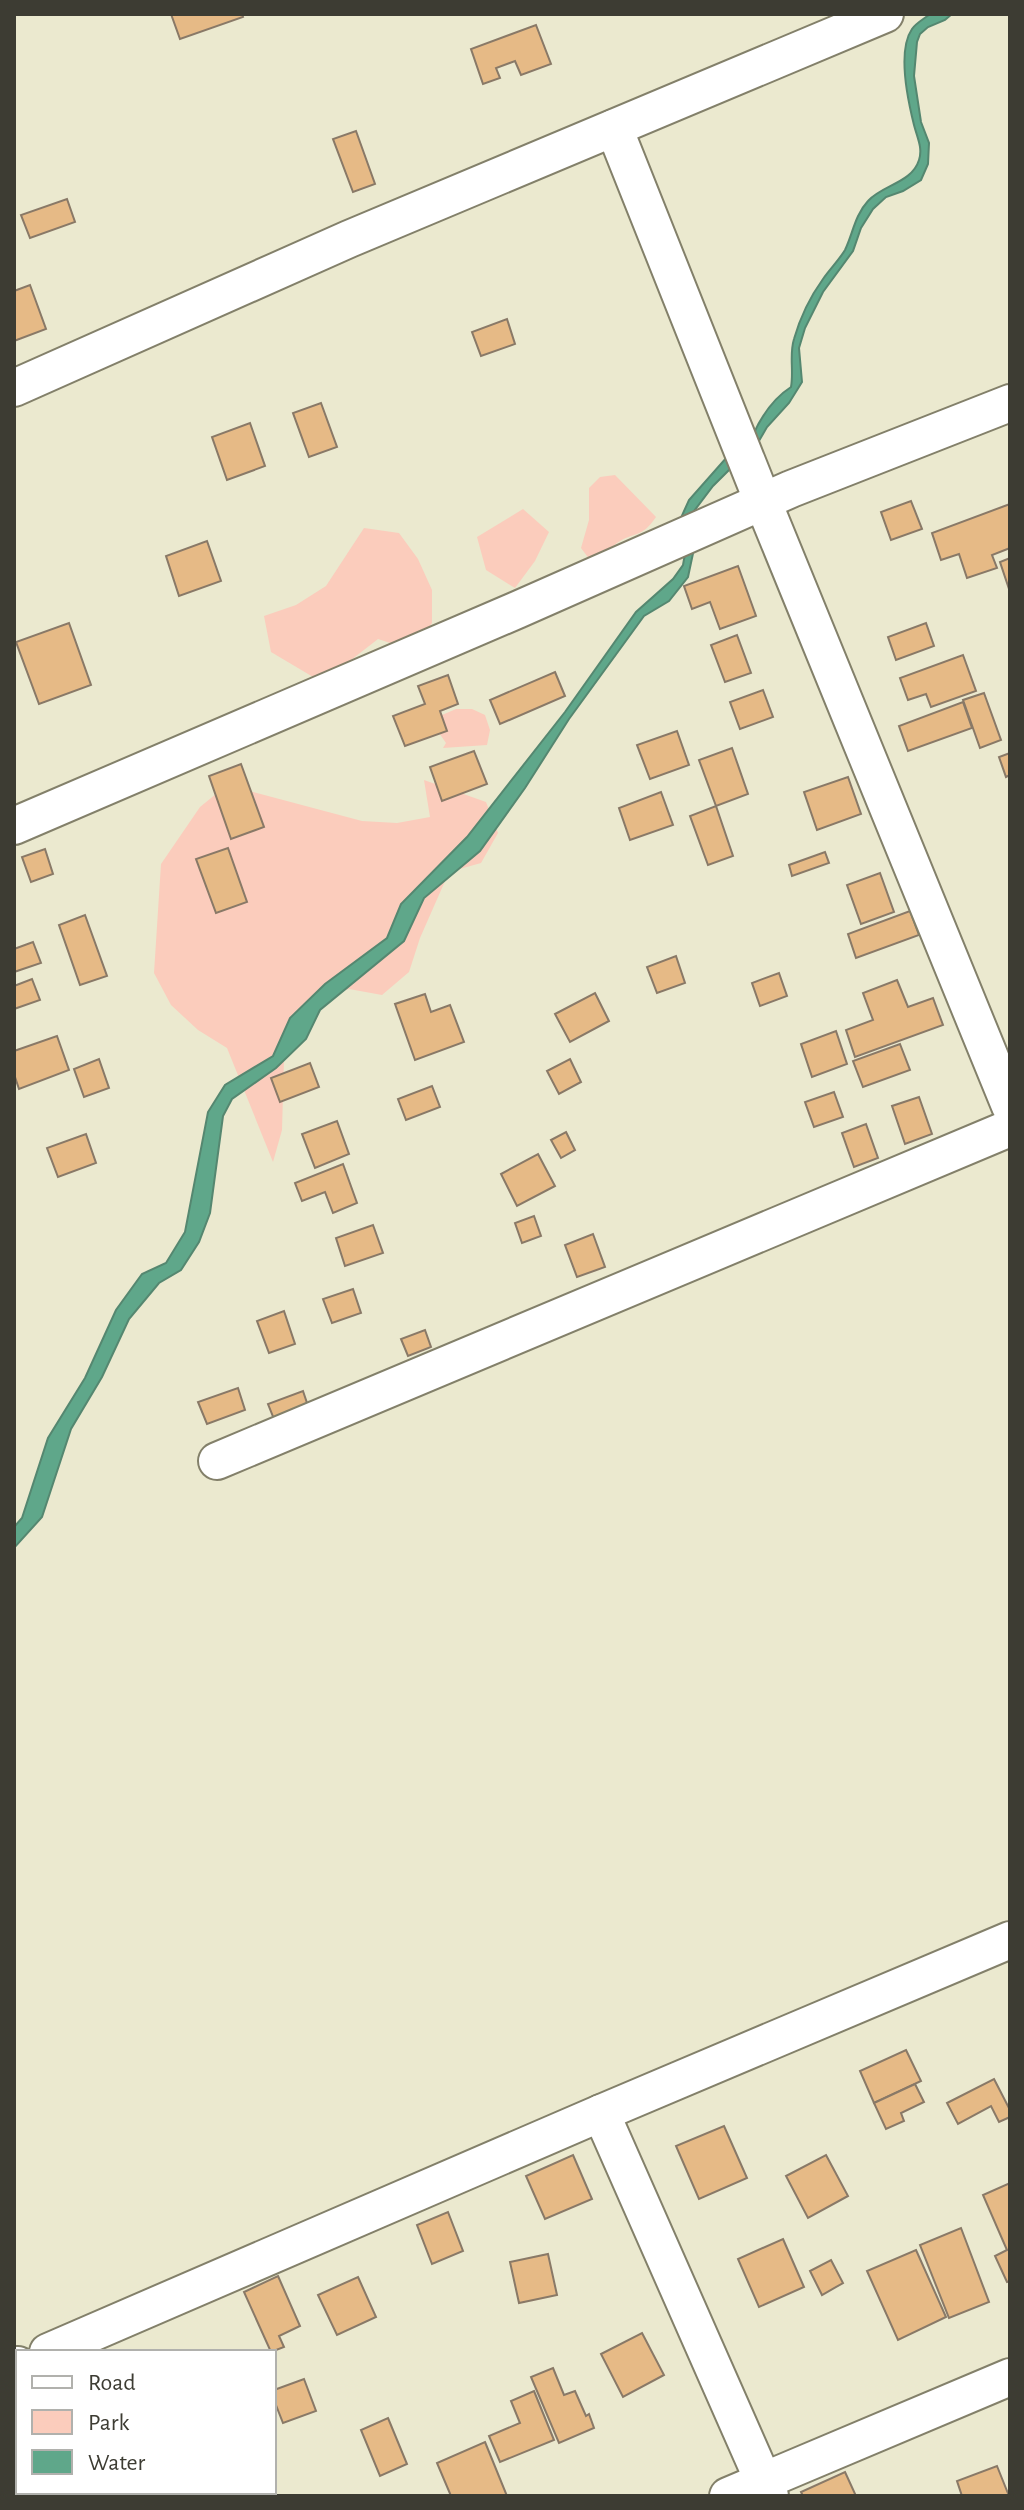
<svg xmlns="http://www.w3.org/2000/svg" width="1024" height="2510" font-family="'Alegreya Sans',sans-serif">
	<style>
		.green { fill: #fbccbc }
		.water { fill: #5fa78a; stroke: #558770; stroke-width: 2 }
		.building { fill: #e6ba86; stroke: #897967; stroke-width: 2 }
		.lines { fill: none; stroke-linecap: round; stroke-linejoin: round }
		.street-casing { stroke: #83806a; stroke-width: 40 }
		.street { stroke: #fff; stroke-width: 36 }
	</style>
	<rect width="100%" height="100%" fill="#ebe9cf"/>
	<g class="green">
		<path d="M 615,475 L 656,517 C 641,539 635,531 617,543 C 604,552 610,556 590,560 L 581,548 L 589,520 L 589,488 L 600,477 Z"/>
		<polygon points="523,509 549,532 535,561 515,588 486,570 477,537"/>
		<polygon points="364,528 399,533 418,559 432,590 432,623 412,650 378,639 351,660 330,687 271,652 264,616 296,605 326,586"/>
		<polygon points="456,709 472,709 485,715 490,730 487,745 443,748 446,743 437,730 442,715"/>
		<polygon points="424,780 486,802 498,833 481,863 449,872 420,938 409,972 382,995 349,989 317,999 298,1027 284,1060 282,1130 273,1162 227,1048 198,1030 171,1005 154,973 161,864 200,807 227,785 362,821 397,823 430,817"/>
	</g>
	<g class="water">
		<path d="M 930,14 L 952,14 L 945,20 L 928,27 L 920,34 L 917,42 L 914,76 L 921,122 L 929,143 L 928,164 L 921,180 L 903,191 L 886,197 L 873,209 L 861,228 L 853,251 L 823,292 L 805,328 L 799,348 L 802,382 L 789,403 L 767,427 L 756,446 L 753,435 C 761,417 774,398 791,387 C 794,370 789,355 794,339 C 800,318 810,297 823,279 C 830,269 839,260 845,250 C 853,233 855,215 868,201 C 882,185 912,183 919,160 C 923,148 917,137 914,125 C 908,101 897,51 912,29 C 916,23 924,19 930,14 Z"/>
		<polygon points="727,457 741,458 713,486 691,515 680,520 689,500"/>
		<polygon points="695,544 688,577 669,601 644,616 569,719 525,788 480,851 424,898 404,941 320,1010 306,1039 276,1068 232,1099 223,1116 210,1213 199,1242 181,1270 159,1283 129,1319 102,1377 71,1429 42,1517 14,1548 14,1527 22,1518 48,1438 85,1378 116,1310 142,1274 166,1263 185,1232 208,1112 225,1085 273,1056 290,1018 325,984 387,938 401,904 467,837 565,712 636,612 673,579 683,565 686,548"/>
	</g>
	<g class="building">
		<polygon points="171,14 242,14 243,17 180,39"/>
		<polygon points="536,25 551,64 521,75 515,61 496,68 500,78 483,84 471,49"/>
		<polygon points="356,131 375,184 353,192 333,139"/>
		<polygon points="67,199 75,222 30,238 21,215"/>
		<polygon points="30,285 46,329 14,341 14,291"/>
		<polygon points="507,319 515,344 481,356 472,332"/>
		<polygon points="321,403 337,447 309,457 293,413"/>
		<polygon points="250,423 265,466 227,480 212,437"/>
		<polygon points="911,501 922,529 891,540 881,512"/>
		<polygon points="1010,504 1010,548 992,555 997,568 967,578 959,554 941,560 932,533"/>
		<polygon points="207,541 221,581 179,596 166,556"/>
		<polygon points="1010,558 1010,592 1000,562"/>
		<polygon points="738,566 756,616 720,629 710,602 692,609 684,586"/>
		<polygon points="69,623 91,685 39,704 16,642"/>
		<polygon points="926,623 934,646 896,660 888,637"/>
		<polygon points="737,635 751,673 725,682 711,645"/>
		<polygon points="963,655 976,691 931,707 926,694 908,700 900,678"/>
		<polygon points="555,672 565,696 500,724 490,700"/>
		<polygon points="448,675 458,704 440,711 447,731 405,746 393,716 425,704 418,686"/>
		<polygon points="763,690 773,717 740,729 730,702"/>
		<polygon points="984,693 1001,740 980,748 963,700"/>
		<polygon points="963,702 972,728 908,751 899,726"/>
		<polygon points="677,731 689,765 650,779 637,745"/>
		<polygon points="732,748 748,794 716,806 699,760"/>
		<polygon points="474,751 487,784 442,801 430,767"/>
		<polygon points="1010,753 1010,775 1006,777 999,757"/>
		<polygon points="241,764 264,827 231,839 209,776"/>
		<polygon points="848,777 861,814 817,830 804,792"/>
		<polygon points="661,792 673,825 630,840 619,808"/>
		<polygon points="716,806 733,856 708,865 690,816"/>
		<polygon points="228,848 247,902 216,913 196,859"/>
		<polygon points="45,849 53,874 31,882 22,857"/>
		<polygon points="825,852 829,863 792,876 789,865"/>
		<polygon points="880,873 894,912 861,924 847,885"/>
		<polygon points="910,911 919,935 856,958 848,934"/>
		<polygon points="85,915 107,976 80,985 59,925"/>
		<polygon points="33,942 41,963 14,972 14,949"/>
		<polygon points="676,956 685,983 657,993 647,967"/>
		<polygon points="779,973 787,996 760,1006 752,983"/>
		<polygon points="32,979 40,1000 14,1009 14,986"/>
		<polygon points="897,980 908,1007 933,998 943,1025 855,1057 846,1030 873,1020 863,993"/>
		<polygon points="595,993 609,1021 570,1042 555,1014"/>
		<polygon points="425,994 431,1012 450,1005 464,1042 415,1060 395,1004"/>
		<polygon points="836,1031 847,1064 812,1077 801,1044"/>
		<polygon points="57,1036 69,1070 19,1089 14,1074 14,1051"/>
		<polygon points="900,1044 910,1070 863,1087 853,1061"/>
		<polygon points="99,1059 109,1088 84,1097 74,1069"/>
		<polygon points="570,1059 581,1082 559,1094 547,1071"/>
		<polygon points="310,1063 319,1087 280,1102 271,1078"/>
		<polygon points="432,1086 440,1107 406,1120 398,1099"/>
		<polygon points="834,1092 843,1117 814,1127 805,1102"/>
		<polygon points="919,1097 932,1134 905,1144 892,1106"/>
		<polygon points="337,1121 349,1154 315,1168 302,1134"/>
		<polygon points="866,1124 878,1158 854,1167 842,1133"/>
		<polygon points="566,1132 575,1150 561,1158 551,1140"/>
		<polygon points="86,1134 96,1163 58,1177 47,1148"/>
		<polygon points="538,1154 555,1186 517,1206 501,1174"/>
		<polygon points="343,1164 357,1203 333,1213 325,1192 302,1201 295,1183"/>
		<polygon points="534,1216 541,1236 522,1243 515,1223"/>
		<polygon points="373,1225 383,1253 345,1266 336,1238"/>
		<polygon points="593,1234 605,1267 577,1277 565,1245"/>
		<polygon points="353,1289 361,1313 332,1323 323,1299"/>
		<polygon points="284,1311 295,1344 269,1353 257,1321"/>
		<polygon points="425,1330 431,1347 408,1356 401,1339"/>
		<polygon points="238,1388 245,1410 207,1424 198,1402"/>
		<polygon points="303,1391 310,1412 276,1424 268,1404"/>
		<polygon points="906,2050 921,2081 874,2103 860,2071"/>
		<polygon points="994,2079 1010,2110 1010,2117 999,2122 991,2106 958,2124 947,2103"/>
		<polygon points="915,2084 924,2102 901,2113 904,2121 886,2129 874,2103"/>
		<polygon points="724,2126 747,2178 699,2199 676,2146"/>
		<polygon points="573,2155 592,2199 545,2219 526,2176"/>
		<polygon points="826,2155 848,2196 808,2218 786,2176"/>
		<polygon points="1010,2183 1010,2281 1007,2282 995,2256 1007,2250 983,2195"/>
		<polygon points="448,2212 463,2251 432,2264 417,2225"/>
		<polygon points="961,2228 989,2302 949,2318 920,2245"/>
		<polygon points="783,2239 804,2287 759,2307 738,2259"/>
		<polygon points="916,2250 946,2317 898,2340 867,2271"/>
		<polygon points="548,2254 557,2295 519,2303 510,2262"/>
		<polygon points="831,2260 843,2283 822,2295 810,2271"/>
		<polygon points="278,2276 300,2326 279,2336 284,2347 271,2352 244,2292"/>
		<polygon points="358,2277 376,2317 337,2335 318,2295"/>
		<polygon points="642,2333 664,2375 623,2397 601,2354"/>
		<polygon points="553,2368 564,2395 575,2391 586,2416 589,2414 594,2428 559,2443 531,2377"/>
		<polygon points="304,2379 316,2411 283,2423 274,2400 274,2390"/>
		<polygon points="534,2391 554,2440 500,2462 489,2436 520,2423 511,2401"/>
		<polygon points="388,2418 407,2464 380,2476 361,2430"/>
		<polygon points="485,2442 507,2496 451,2496 437,2463"/>
		<polygon points="997,2466 1009,2496 962,2496 957,2481"/>
		<polygon points="845,2472 856,2496 803,2496 801,2492"/>
	</g>
	<g class="lines">
		<defs>
			<g id="street">
				<polyline points="614,128 763,502 1010,1106"/>
				<polyline points="14,388 349,239 885,14"/>
				<polyline points="14,826 517,610 791,489 1010,403"/>
				<polyline points="217,1461 1010,1128"/>
				<polyline points="601,2113 770,2496"/>
				<polyline points="48,2352 601,2113 1010,1940"/>
				<polyline points="14,2367 18,2365"/>
				<polyline points="728,2496 1010,2377"/>
			</g>
		</defs>
		<use href="#street" class="street-casing"/>
		<use href="#street" class="street"/>
	</g>
	<rect width="1024" height="2510" fill="none" stroke="#3d3c33" stroke-width="32"/>
	<rect x="16" y="2350" width="260" height="144" fill="#ffffff" stroke="#b1b1ad" stroke-width="2"/>
	<rect x="32" y="2376" width="40" height="12" fill="#ffffff" stroke="#b1b1ad" stroke-width="2"/>
	<text x="88" y="2390" font-size="24" fill="#3d3c33">Road</text>
	<rect x="32" y="2410" width="40" height="24" fill="#fbccbc" stroke="#b1b1ad" stroke-width="2"/>
	<text x="88" y="2430" font-size="24" fill="#3d3c33">Park</text>
	<rect x="32" y="2450" width="40" height="24" fill="#5fa78a" stroke="#b1b1ad" stroke-width="2"/>
	<text x="88" y="2470" font-size="24" fill="#3d3c33">Water</text>
</svg>
